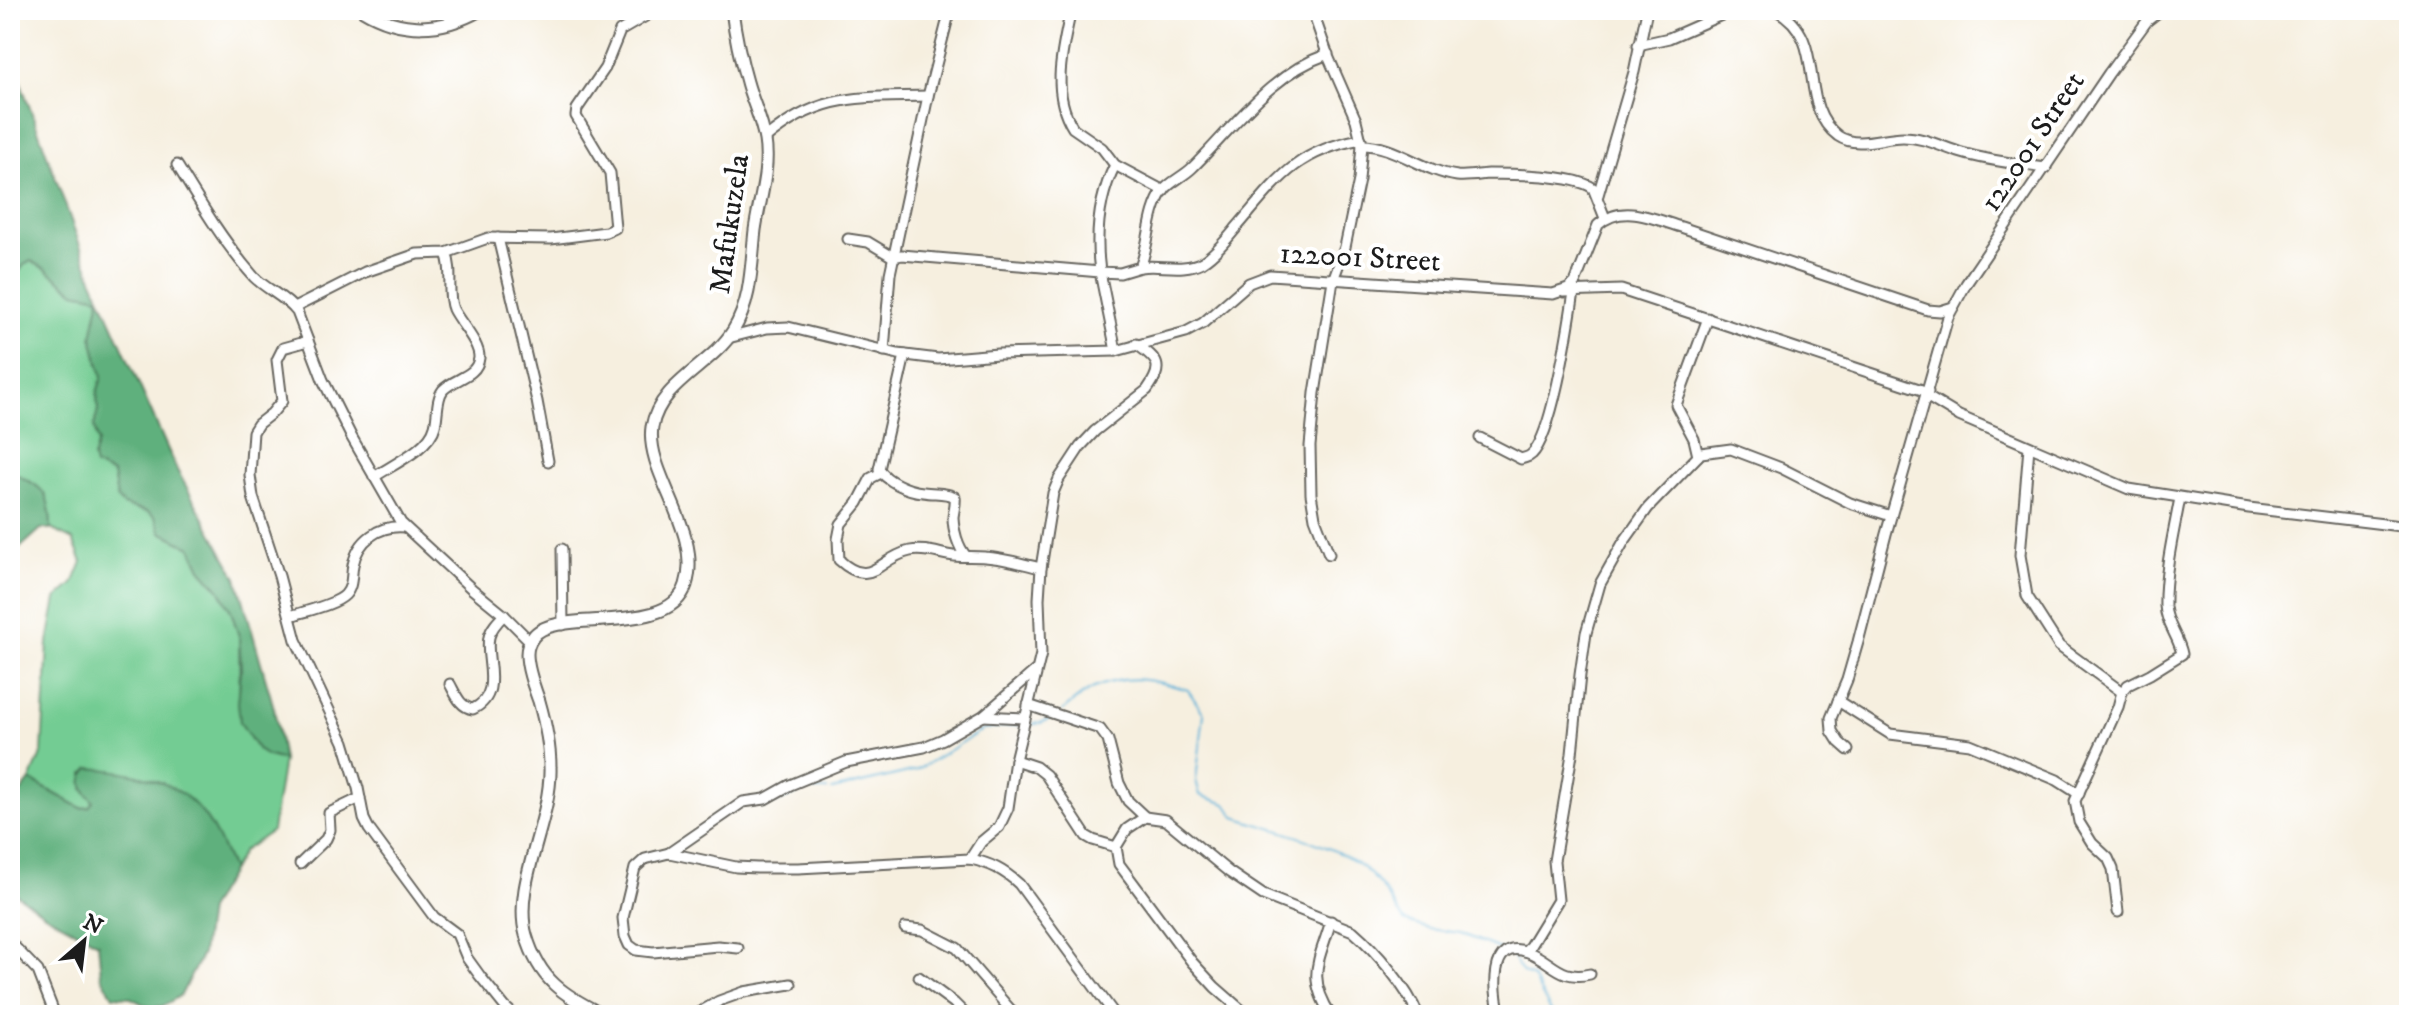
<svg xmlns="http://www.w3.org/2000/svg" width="2419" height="1025" font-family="'IM FELL DW Pica',serif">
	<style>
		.green { fill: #73cc93; stroke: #487458; stroke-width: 2 }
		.forest { fill: #5eb07d; stroke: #3d664c; stroke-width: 2 }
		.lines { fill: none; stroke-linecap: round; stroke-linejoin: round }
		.stream { stroke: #5ab0d7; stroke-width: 2 }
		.minor-casing { stroke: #686660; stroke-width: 13 }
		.major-casing { stroke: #686660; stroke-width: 15 }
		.minor { stroke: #fff; stroke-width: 9 }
		.major { stroke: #fff; stroke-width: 11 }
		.labels { text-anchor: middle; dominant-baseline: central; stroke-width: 8; stroke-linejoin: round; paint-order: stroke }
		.street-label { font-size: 30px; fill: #1c1c1c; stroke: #fff }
	</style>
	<rect width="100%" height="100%" fill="#fff"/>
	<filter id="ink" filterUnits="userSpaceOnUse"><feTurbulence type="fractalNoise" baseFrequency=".0125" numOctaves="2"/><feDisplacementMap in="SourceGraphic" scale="16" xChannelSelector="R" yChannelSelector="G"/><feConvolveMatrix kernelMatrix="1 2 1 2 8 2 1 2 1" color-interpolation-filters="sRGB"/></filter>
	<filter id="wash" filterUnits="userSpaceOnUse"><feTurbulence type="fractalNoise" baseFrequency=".006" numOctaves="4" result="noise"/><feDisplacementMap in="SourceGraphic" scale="32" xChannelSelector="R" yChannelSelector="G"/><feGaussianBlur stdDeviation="1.8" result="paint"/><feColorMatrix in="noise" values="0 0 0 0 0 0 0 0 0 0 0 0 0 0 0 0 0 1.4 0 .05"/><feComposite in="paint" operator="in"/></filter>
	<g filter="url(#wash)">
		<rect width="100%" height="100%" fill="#f6efdf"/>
		<path class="green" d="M 31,261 L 46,269 L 75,292 L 100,297 L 92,337 L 102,377 L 97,393 L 98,410 L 94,427 L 98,442 L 93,458 L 113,473 L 117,498 L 123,505 L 148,512 L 155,517 L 161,532 L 191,547 L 201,569 L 219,589 L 231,611 L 239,636 L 240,722 L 258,750 L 265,755 L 283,760 L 272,831 L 243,851 L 232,870 L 216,835 L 84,773 L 83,789 L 94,801 L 89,807 L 81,808 L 30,780 L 42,752 L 48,642 L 56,599 L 73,584 L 82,562 L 73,540 L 51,529 C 50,489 43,488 10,471 L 10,283 L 24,265 Z"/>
		<g class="forest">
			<polygon points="10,53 92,278 177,470 237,578 274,708 283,760 265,755 258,750 240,722 238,703 241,669 239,636 231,611 219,589 201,569 191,547 161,532 155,517 148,512 123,505 117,499 113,474 95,466 93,458 98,442 94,427 98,410 97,393 102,377 92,337 100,297 75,292 46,269 31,261 24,265 10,283"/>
			<path d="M 10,471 C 43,489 50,488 51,529 L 41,529 L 10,557 Z"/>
			<path d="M 90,768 C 127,771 173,778 199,809 C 214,826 223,849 232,870 L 208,910 L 202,954 L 181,995 L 163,1006 L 149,1007 L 129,997 L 113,996 L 101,976 L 98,943 L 46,915 L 10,890 L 10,806 L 30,780 L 81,808 L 89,807 L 93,801 C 83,790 77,780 90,768 Z"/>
		</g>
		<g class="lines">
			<g class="stream">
				<path d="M 1062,711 C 1072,703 1083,693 1094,688 C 1129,673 1153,680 1188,690 L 1204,714 L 1196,780 L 1200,795 L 1226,804 L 1235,817 C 1277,831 1334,843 1367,871 C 1383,885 1393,904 1404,921 L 1429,929 L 1460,933 L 1502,950"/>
				<polyline points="1027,725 1041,723 1051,718"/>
				<polyline points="832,790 917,770 984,729 1019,725"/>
				<polyline points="774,803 806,790 827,790"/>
				<polyline points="1511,955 1523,973 1533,978 1553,1015"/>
			</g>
		</g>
	</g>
	<g filter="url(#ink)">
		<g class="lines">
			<defs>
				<g id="minor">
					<path d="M 1071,10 C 1063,48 1050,92 1073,128 L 1102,148 L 1115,165 L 1164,191"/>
					<polyline points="1312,10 1328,56 1356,120 1362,145 1359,180 1345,247 1333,280 1315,393 1310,446 1311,494 1315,518 1329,554"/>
					<polyline points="1335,10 1354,13 1359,10"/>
					<path d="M 1776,10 C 1830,39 1795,104 1838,136 C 1857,149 1882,137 1903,137 C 1924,137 1942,147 1962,153 C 1989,161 2018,164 2046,168"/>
					<polyline points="1638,45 1669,38 1733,10"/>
					<path d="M 765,139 C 821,92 860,98 928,96"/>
					<path d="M 1362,145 C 1395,145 1422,171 1457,176 C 1467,177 1478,175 1488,174 C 1512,174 1575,175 1593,188 L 1605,218"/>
					<path d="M 177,165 C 200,203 224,243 254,277 C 267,290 286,297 297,312 L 323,380 L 351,436 L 401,523 L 472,589 L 504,615 L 530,641"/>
					<path d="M 1115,165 C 1098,199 1095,234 1100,272 L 1120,273 L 1140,267 C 1150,244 1148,212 1163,191 C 1170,182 1184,176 1192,168 C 1234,127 1270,74 1328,54"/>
					<polyline points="1598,195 1634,72 1647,10"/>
					<polyline points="498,238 537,401 548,461"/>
					<polyline points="848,239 868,242 893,257 902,255 1100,272 1116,351"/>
					<path d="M 1140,267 C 1160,264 1183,272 1202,262 C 1216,253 1227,239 1237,227 C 1278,179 1296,151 1361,139"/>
					<polyline points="1564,292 1621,290 1928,392"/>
					<polyline points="294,308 365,272 417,254 446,253 488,238 551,239 606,232 615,228 610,173 576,116 577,109 605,68 620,31 656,10"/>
					<path d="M 728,338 L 767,328 L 788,327 L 898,354 L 938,359 L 998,354 L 1116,351 L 1186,332 L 1203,323 L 1249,283 L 1270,275 L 1553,294 L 1568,289 L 1575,283 L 1598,225 C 1622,203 1654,219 1681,227 L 1928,310 L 1940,311 L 1953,307"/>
					<polyline points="308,341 283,348 277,360 282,401 272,413 258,424 253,432 250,475 253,497 279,576 296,640 344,742 358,788 364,819 369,829 434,917 457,934 467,958 480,976 505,1007 514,1015"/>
					<polyline points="884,351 890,274 928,96 950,10"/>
					<path d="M 905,355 L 879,469 C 886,481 908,491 923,492 C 935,494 945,492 955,497 C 956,504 954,509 953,517 C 953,530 958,547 966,556"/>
					<polyline points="1926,396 1959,416 2129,489 2249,508 2409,527"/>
					<path d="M 1480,438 L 1521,459 C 1526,457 1528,458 1532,454 C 1553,434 1569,324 1574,292"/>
					<polyline points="2029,447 2020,555 2027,596 2059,646 2122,692"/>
					<polyline points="1698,456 1694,439 1676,405 1708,318"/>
					<path d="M 881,473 L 871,478 L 858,503 L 841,524 L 838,539 L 839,560 C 872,590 878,558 910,551 C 925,548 939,554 954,556 C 964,557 975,556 985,557 C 1004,558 1022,564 1041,568"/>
					<path d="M 374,477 C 392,465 430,448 435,426 C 438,416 436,399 443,390 C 454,378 477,377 479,358 C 480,343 459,322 453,309 C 446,292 454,271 446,253"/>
					<polyline points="562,549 563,625"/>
					<path d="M 291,616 C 305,611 335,605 345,595 C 353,587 351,575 353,565 C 358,540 379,525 404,527"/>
					<path d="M 450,684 C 456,695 460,707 473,709 C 504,694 484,659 489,637 C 491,628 498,621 504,615"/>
					<polyline points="1838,701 1890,734 1970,744 2057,780 2079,794"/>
					<polyline points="1028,705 1100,729 1108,740 1119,783 1128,801 1145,817"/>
					<polyline points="983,716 1024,718"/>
					<polyline points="1848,750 1839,742 1832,731 1831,718 1847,680 1858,642 1886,534 1948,317 1966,284 2109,73 2147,21 2161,10"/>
					<polyline points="1015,760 1036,767 1046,775 1086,836 1093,840 1116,847"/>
					<polyline points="2407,788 2409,787"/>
					<polyline points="669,853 743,802 765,799 790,785 846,762 924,747 943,739 983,716 1035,671"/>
					<path d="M 970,859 L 981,842 L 999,827 L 1008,808 L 1015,760 L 1041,654 L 1039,599 L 1041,568 L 1053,493 L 1059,479 L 1080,447 L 1095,431 L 1147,390 C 1164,366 1159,360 1136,344"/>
					<polyline points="300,864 326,839 330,830 329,813 360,798"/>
					<path d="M 2118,912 L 2113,869 L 2108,858 L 2092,843 L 2079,822 L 2075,801 L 2118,707 L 2122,692 L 2128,685 L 2150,674 L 2182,654 C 2179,637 2166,624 2165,606 C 2164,572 2174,531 2180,498"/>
					<polyline points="905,928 922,930 957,948 1015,1015"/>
					<polyline points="10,942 38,971 55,1015"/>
					<path d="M 738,948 L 718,946 L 653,952 L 636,950 L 629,945 L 625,936 L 623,918 L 635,868 L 645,859 L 669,853 L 736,867 L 757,868 L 798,868 L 970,859 C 990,863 1004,870 1019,884 L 1115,1015"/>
					<polyline points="1525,951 1530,946 1558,900 1554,861 1572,754 1580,675 1586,633 1600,584 1623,543 1648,508 1701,453 1731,449 1781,468 1850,503 1891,516"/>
					<polyline points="919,977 954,1003 966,1015"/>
					<polyline points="695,1015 719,1001 744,992 791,984"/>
					<path d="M 1247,1015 L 1215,987 L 1192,962 L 1119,864 L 1116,847 L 1127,829 L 1145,817 L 1166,820 L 1229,872 L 1263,895 L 1353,931 C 1376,951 1407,987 1418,1015"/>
					<path d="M 1331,1015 C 1306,976 1319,962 1331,921"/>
					<path d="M 1500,1015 C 1495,994 1487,937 1528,952 C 1553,961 1559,981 1590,974"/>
				</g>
				<g id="major">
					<path d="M 363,10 C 401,33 442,32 480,10"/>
					<path d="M 603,1015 C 563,995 539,980 526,935 C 512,885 552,821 550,767 C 550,745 545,722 539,701 C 534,687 527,669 527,654 C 527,648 530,641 533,637 C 554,606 669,639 686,585 C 703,532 645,473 652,427 C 659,384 711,366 733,331 C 752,300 751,265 755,230 C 759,201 770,170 765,140 C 762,120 752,101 747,82 C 740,58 735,34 732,10"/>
				</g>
			</defs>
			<use href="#minor" class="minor-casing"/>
			<use href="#major" class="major-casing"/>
			<use href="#minor" class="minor"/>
			<use href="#major" class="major"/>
		</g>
	</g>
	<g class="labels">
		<g class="street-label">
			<text transform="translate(2033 142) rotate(-56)">122001 Street</text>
			<text transform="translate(730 224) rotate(-82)">Mafukuzela</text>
			<text transform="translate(1360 258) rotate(3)">122001 Street</text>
		</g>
	</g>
	<rect width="2419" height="1025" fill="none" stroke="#fff" stroke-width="40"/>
	<g transform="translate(84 941) rotate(28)" stroke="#ffffff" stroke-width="6" paint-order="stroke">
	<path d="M0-6L14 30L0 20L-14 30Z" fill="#1c1c1c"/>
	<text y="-12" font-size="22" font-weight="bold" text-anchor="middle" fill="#1c1c1c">N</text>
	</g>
</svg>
